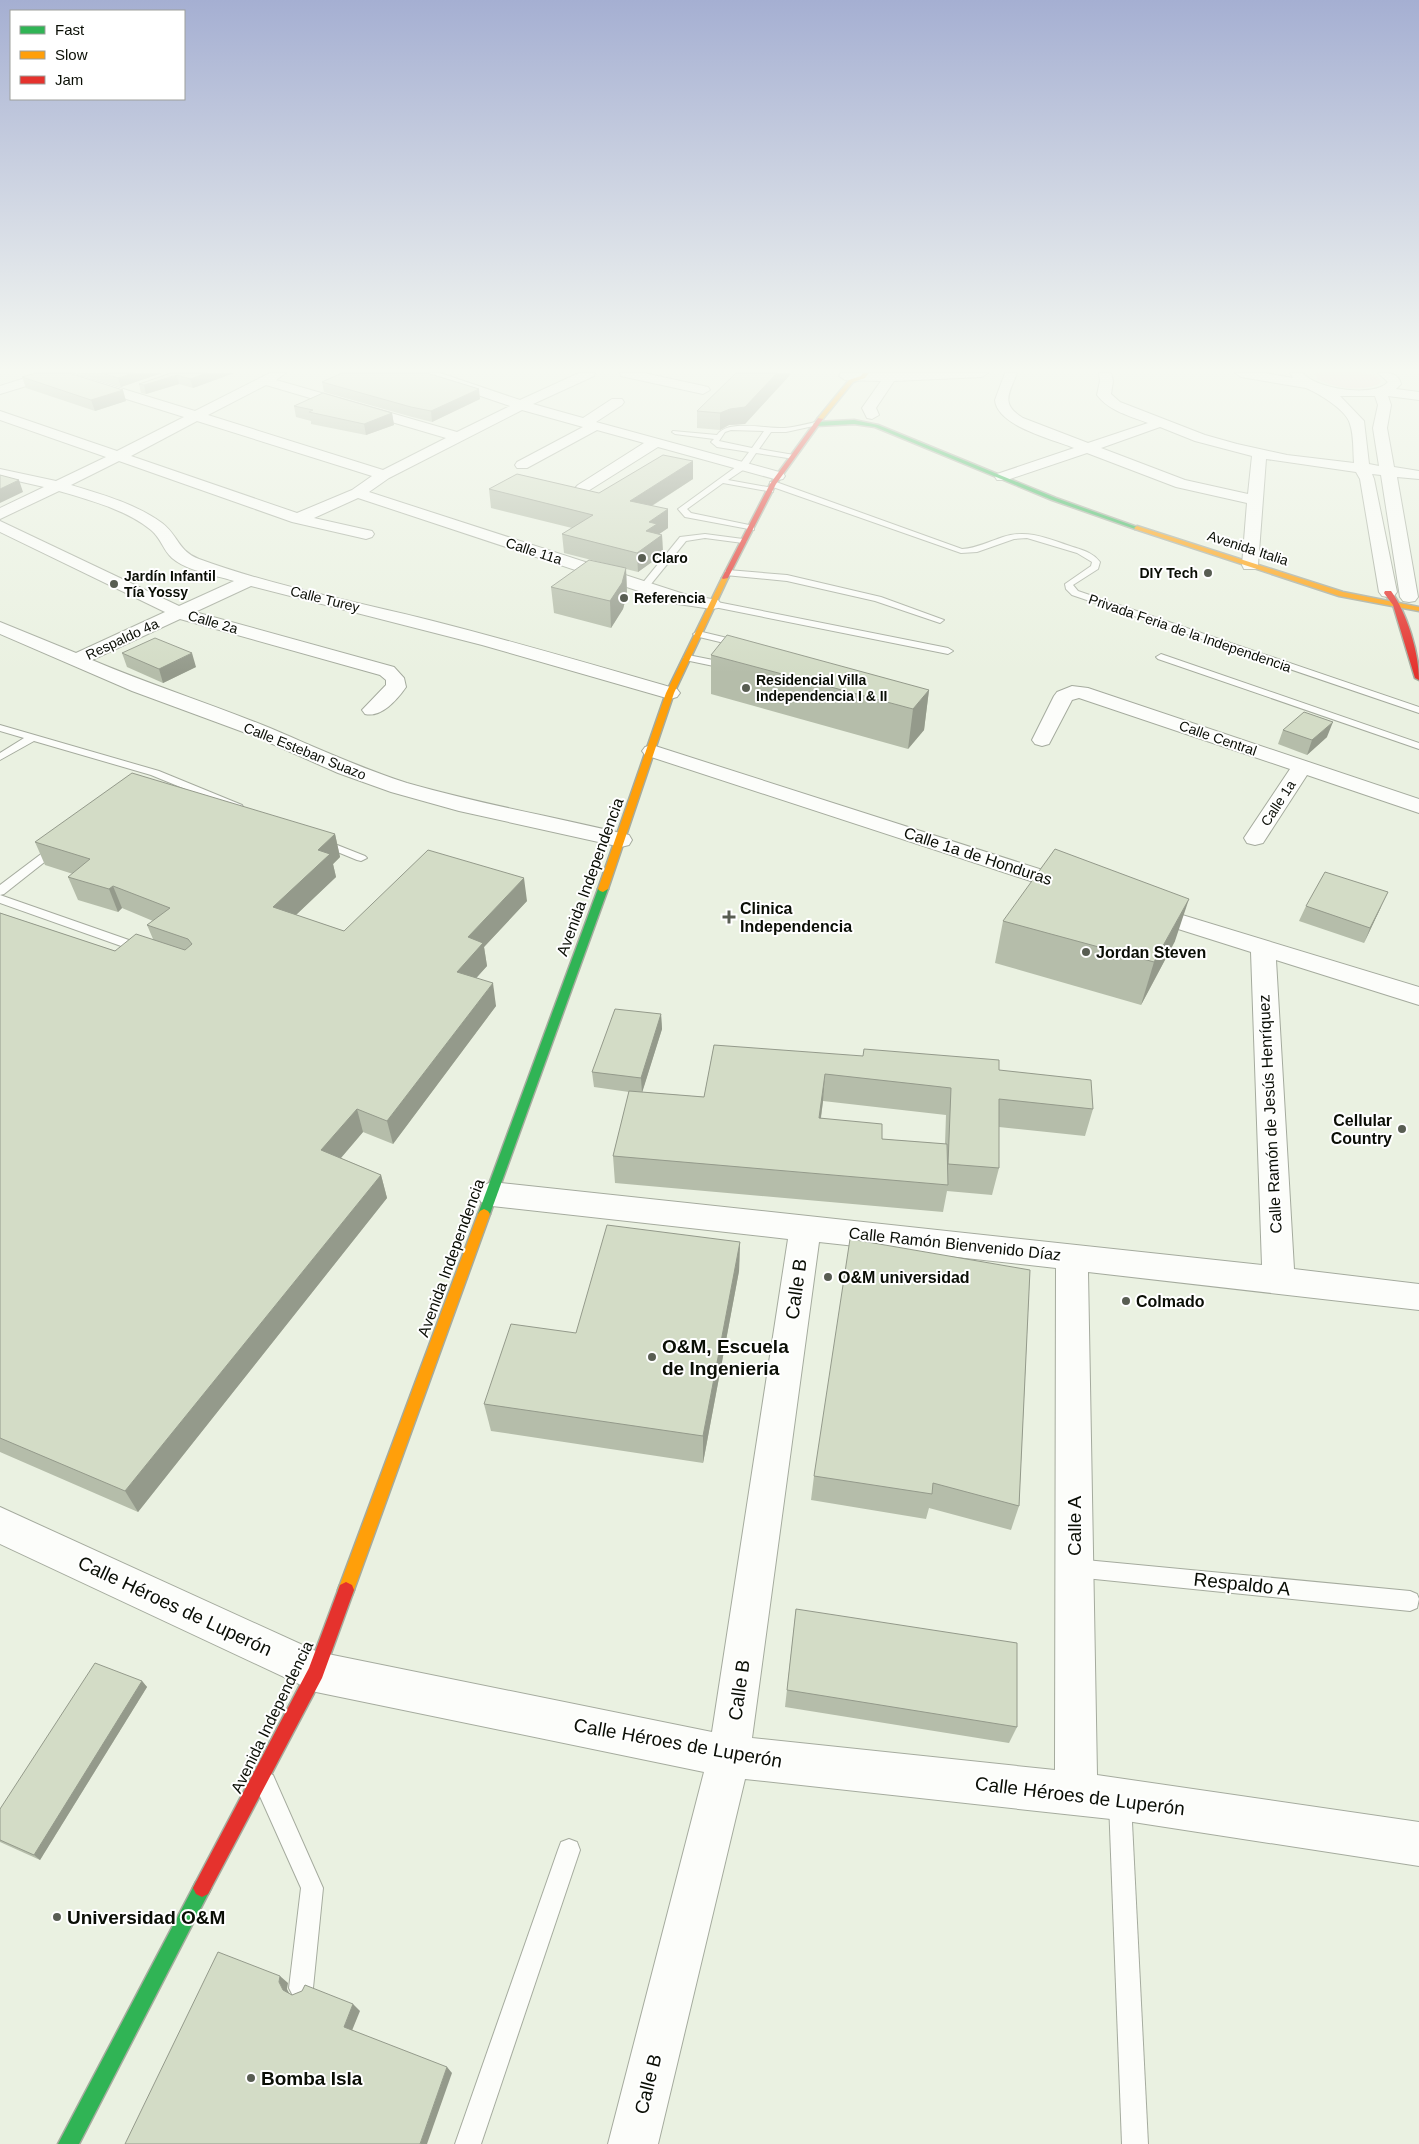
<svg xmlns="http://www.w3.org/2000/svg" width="1419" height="2144" font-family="Helvetica,sans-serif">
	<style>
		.green { fill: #f3ced0 }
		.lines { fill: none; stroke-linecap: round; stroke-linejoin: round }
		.lane-casing { stroke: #a5ab9e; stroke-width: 2 }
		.street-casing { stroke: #a5ab9e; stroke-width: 2 }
		.fast-casing { stroke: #a5ab9e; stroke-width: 3 }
		.slow-casing { stroke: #a5ab9e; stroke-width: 3 }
		.jam-casing { stroke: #a5ab9e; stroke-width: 3 }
		.lane { fill: #fcfdfa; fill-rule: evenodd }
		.street { fill: #fcfdfa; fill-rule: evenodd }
		.fast { fill: #30b455; fill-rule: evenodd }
		.slow { fill: #ff9f0a; fill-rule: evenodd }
		.jam { fill: #e5322d; fill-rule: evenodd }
		.wall { fill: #b5bdaa; fill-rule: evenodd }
		.shaded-wall { fill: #949a8b }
		.building { fill: #d3dcc6; stroke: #949a8b }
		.poi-dot { fill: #585d52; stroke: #fff; stroke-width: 2 }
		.labels { text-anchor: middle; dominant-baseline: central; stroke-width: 4; stroke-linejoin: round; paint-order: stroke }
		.far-street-label { font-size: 14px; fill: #0a0e05; stroke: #fff }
		.far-poi-label { font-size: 14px; font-weight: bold; fill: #0a0e05; stroke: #fff; text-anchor: start }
		.street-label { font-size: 16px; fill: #0a0e05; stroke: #fff }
		.poi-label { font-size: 16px; font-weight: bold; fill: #0a0e05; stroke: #fff; text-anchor: start }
		.near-street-label { font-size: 19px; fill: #0a0e05; stroke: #fff }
		.near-poi-label { font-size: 19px; font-weight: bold; fill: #0a0e05; stroke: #fff; text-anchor: start }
	</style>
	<rect width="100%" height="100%" fill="#eaf1e1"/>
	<path class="green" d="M 1315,373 C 1330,373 1374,368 1381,381 L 1379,384 C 1360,392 1335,388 1317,379 Z"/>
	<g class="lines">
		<defs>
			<g id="lane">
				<path d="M 816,422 L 819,424 L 818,425 L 786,432 L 771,432 L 759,449 L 794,455 L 794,459 L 756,453 L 746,468 L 728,480 L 773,488 L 773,492 L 723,483 L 687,509 L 691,513 L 754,526 L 754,530 L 685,517 L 678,509 L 740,464 L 749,452 L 717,447 L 711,442 L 714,439 L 675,434 L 672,432 L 673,431 L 717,435 C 728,419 766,429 785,428 C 795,427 806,424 816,422 ZM 731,430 L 764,431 L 752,448 L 719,441 L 725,432 Z"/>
				<path d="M 770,482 L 776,482 L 962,549 C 977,548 988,542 1003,537 C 1027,529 1047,538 1070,546 C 1082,550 1092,552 1100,562 L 1098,569 L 1073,585 L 1078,591 L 1419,707 L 1419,713 L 1072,595 L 1066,589 L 1065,584 L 1091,566 L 1092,562 L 1077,553 L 1027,538 L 1014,539 L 977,552 L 961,553 L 770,486 Z"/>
				<polygon points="705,534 743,539 747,541 743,543 705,538 686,541 647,589 641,589 641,585 680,537"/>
				<polygon points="728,570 787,575 881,597 944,620 940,623 937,622 875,601 787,581 725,575 725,571"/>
				<polygon points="712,601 948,648 953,651 948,654 709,606 709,602"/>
				<polygon points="698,631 744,642 746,644 741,647 695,636 693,634"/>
				<polygon points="1161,654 1419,743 1419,749 1158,659 1156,657"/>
				<polygon points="688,655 728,663 733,666 728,669 685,660 683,658"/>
				<polygon points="0,725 159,771 242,805 243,807 242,809 234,809 151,775 34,741 0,760 0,753 24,738 0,731"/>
				<polygon points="322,839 365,856 367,858 361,861 357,860 318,844 316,842 318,840"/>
				<polygon points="57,844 61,845 63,847 61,849 4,894 0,895 0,885 53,845"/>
				<polygon points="0,895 146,946 148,949 142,953 138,952 0,903"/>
				<polygon points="1075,1559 1410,1591 1417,1594 1419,1599 1417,1608 1410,1611 1075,1577 1068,1575 1066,1568 1068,1561"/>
				<polygon points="265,1772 273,1775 323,1888 313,1988 309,1996 301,2000 293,1996 289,1988 301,1888 254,1783 257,1775"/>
				<polygon points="1120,1791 1128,1794 1131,1802 1148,2144 1122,2144 1109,1802 1112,1794"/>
				<polygon points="569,1839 577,1842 580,1850 481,2144 455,2144 558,1850 561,1842"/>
			</g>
			<g id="street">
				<path d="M 41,373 L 71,373 L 195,411 L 270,373 L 286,373 L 276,380 L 457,432 L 510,406 L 422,376 L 421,373 L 440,373 L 520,400 L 579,373 L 595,373 L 594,376 L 533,404 L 583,418 L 612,399 L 622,399 L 624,402 L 622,405 L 596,422 L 783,473 L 785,476 L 783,479 L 778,480 L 658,447 L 588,491 L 578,491 L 575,488 L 578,485 L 644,443 L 597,430 L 527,468 L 517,468 L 515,465 L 517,462 L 583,427 L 522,410 L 389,478 L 369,492 L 687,595 L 718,600 L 721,604 L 718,608 L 712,609 L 678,604 L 358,498 L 314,518 L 372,531 L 374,534 L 372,537 L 366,539 L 292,522 L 119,461 L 71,485 C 101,494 136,504 162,523 C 178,535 178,551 199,559 C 273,586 352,601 429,620 C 512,641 594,665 677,689 L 680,693 L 677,697 L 670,699 L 482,645 L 251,586 L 195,612 L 394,667 L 404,678 L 406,687 C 397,700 381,718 365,714 L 362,710 L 386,685 L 386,680 L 380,675 L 180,619 L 92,660 C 151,685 211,704 270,728 C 315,747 360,768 407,783 C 480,804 555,817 629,835 L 632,840 L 629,845 L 621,847 L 459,811 L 391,792 L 338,773 L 254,736 L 132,691 L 0,634 L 0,622 L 76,653 L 165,612 L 0,532 L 0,521 L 179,606 L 234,581 C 215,575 187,571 172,558 C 163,550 161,538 151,530 C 127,510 89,500 59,491 L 0,519 L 0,508 L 44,487 L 0,477 L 0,469 L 56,481 L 106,457 L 0,420 L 0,411 L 117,451 L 184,417 L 56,377 L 0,394 L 0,386 ZM 266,385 L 446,438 L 383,470 L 208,415 ZM 197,421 L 372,476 L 352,490 L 297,513 L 131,456 Z"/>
				<polygon points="620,373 644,373 708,387 710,390 703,394 621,376"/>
				<polygon points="841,373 988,373 982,377 894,381 876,408 879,415 872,419 867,418 862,408 881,381 845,380 839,376"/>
				<path d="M 1005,373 L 1017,373 C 1009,394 1000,404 1023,418 L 1088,443 L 1148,423 C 1130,416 1109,411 1097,395 L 1100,381 L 1099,373 L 1111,373 L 1113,381 L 1111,394 L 1120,402 L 1205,435 L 1237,444 L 1287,455 L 1354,463 C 1353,450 1354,436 1350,424 C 1347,410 1318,393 1306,388 L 1241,377 L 1235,373 L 1265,373 L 1293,378 L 1290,373 L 1303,373 C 1315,389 1375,398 1388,382 L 1378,373 C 1388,373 1398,372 1401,384 L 1396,389 L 1419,392 L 1419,400 L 1388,396 L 1391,405 L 1387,428 L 1394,467 L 1419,471 L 1419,479 L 1397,477 L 1418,597 L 1415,601 L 1409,602 L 1403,601 L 1400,597 L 1381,475 L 1372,474 L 1374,479 L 1397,592 L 1394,596 L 1388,597 L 1382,596 L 1379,592 L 1360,479 L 1356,472 L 1266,459 L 1258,565 L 1256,569 L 1244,569 L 1242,565 L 1247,503 L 1176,487 L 1087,453 L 1007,480 L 997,480 L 995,477 L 997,474 L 1074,448 C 1052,439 997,426 995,400 ZM 1340,396 L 1375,396 L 1378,405 L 1373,428 L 1379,466 L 1369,464 L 1364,421 ZM 1160,427 L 1195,441 L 1252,456 L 1248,494 L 1185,480 L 1101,448 Z"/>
				<polygon points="1072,686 1088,688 1419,799 1419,813 1307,775 1263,843 1255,845 1247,843 1244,838 1290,769 1079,698 1072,700 1049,744 1042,746 1035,744 1032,740 1054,696 1057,692"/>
				<polygon points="652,745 1080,882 1084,887 1080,892 1072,894 1064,892 645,755 642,751 645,747"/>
				<path d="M 1146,904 L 1419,987 L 1419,1005 L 1276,960 L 1294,1269 L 1419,1284 L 1419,1310 L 1088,1272 L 1097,1775 L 1419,1822 L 1419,1866 L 1120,1820 L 745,1779 L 658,2144 L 608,2144 L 704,1772 L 316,1692 L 0,1544 L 0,1507 L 318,1652 L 712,1732 L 788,1239 L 492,1206 L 481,1202 L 477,1194 L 481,1186 L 492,1182 L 1262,1265 L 1251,952 L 1137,916 L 1134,911 L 1137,906 ZM 819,1242 L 1056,1268 L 1055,1770 L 752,1738 Z"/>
			</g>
			<g id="fast">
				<polygon points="854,420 878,425 1056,498 1140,528 1135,529 1052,500 875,427 854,424 816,426 813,424 816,422"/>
				<polygon points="603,886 608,889 490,1214 488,1217 484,1219 480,1217 478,1214 598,889"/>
				<polygon points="202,1879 208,1882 211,1888 208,1894 79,2144 58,2144 196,1882"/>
			</g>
			<g id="slow">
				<polygon points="863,373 869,373 865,378 853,382 822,420 818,420 818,418 849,380 861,376"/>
				<polygon points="1137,526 1343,592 1419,607 1419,611 1339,596 1135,529 1134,528"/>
				<polygon points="725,576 728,578 674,693 608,889 603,892 600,891 598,889 666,693 722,578"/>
				<polygon points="484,1209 488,1211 490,1214 354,1590 352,1595 346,1598 340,1595 338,1590 478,1214 480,1211"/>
			</g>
			<g id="jam">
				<polygon points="818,418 823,419 776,484 728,578 723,579 722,578 770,484"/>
				<path d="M 1385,591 L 1391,591 C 1407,613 1419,653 1419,680 L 1415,678 L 1393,605 L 1384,593 Z"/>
				<polygon points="346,1582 352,1585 354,1590 322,1678 208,1894 202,1897 196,1894 193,1888 196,1882 309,1668 340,1585"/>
			</g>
		</defs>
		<use href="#lane" class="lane-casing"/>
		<use href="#street" class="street-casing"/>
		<use href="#fast" class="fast-casing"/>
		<use href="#slow" class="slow-casing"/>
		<use href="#jam" class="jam-casing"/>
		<use href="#lane" class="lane"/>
		<use href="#street" class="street"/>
		<use href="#fast" class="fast"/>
		<use href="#slow" class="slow"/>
		<use href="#jam" class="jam"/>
	</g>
	<g class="wall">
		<polygon points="76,373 162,373 121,387"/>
		<polygon points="171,373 234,373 193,388 179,384 146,394 141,393 139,384"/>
		<polygon points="790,375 745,424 729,425 720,430 697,428 697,411"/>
		<polygon points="22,377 126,401 95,411 26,388"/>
		<polygon points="322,382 480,399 432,422 412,417 324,392"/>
		<polygon points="294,406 392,413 394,425 366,435 311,424 311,421 296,417"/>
		<polygon points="693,461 693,479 652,506 668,528 658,534 662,535 663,554 638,572 626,569 627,594 623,609 611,628 554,613 551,587 611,565 564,553 562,534 572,528 491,508 489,489 599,493"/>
		<polygon points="122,653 196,667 163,683 127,667"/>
		<polygon points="711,655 929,690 924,730 908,749 711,694"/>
		<polygon points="1283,730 1327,737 1307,755 1278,744"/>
		<polygon points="335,834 340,857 333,864 336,877 296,915 344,931 527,901 484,947 487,966 476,978 496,1006 393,1144 363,1132 341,1158 381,1175 387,1198 138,1512 0,1452 0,913 115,951 153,939 147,925 153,921 122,908 118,912 78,900 68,877 73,874 45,865 35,842"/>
		<polygon points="1306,906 1381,907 1364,943 1299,921"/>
		<polygon points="1003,921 1175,941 1141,1005 995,963"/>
		<path d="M 661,1014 L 662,1029 L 642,1092 L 704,1097 L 714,1045 L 999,1070 L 1093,1109 L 1085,1136 L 999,1127 L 999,1168 L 992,1195 L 947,1191 L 943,1212 L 615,1183 L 613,1156 L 629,1092 L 594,1087 L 592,1072 ZM 823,1101 L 946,1115 L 945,1144 L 882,1139 L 821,1118 Z"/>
		<polygon points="740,1242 739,1271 703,1463 491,1431 484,1404 576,1333"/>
		<polygon points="1030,1270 1019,1506 1011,1530 929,1508 926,1519 811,1500 814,1476"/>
		<polygon points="796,1609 1017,1727 1009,1743 785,1707"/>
		<polygon points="142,1681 147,1687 40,1860 0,1842 0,1809"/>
	</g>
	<g class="shaded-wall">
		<polygon points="133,373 162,373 121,387 118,378"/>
		<polygon points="207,373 234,373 193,388 190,379"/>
		<polygon points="777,373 790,373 790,375 745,424 729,425 720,430 720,413"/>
		<polygon points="177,375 179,384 146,394 144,385"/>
		<polygon points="479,389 480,399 432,422 431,411"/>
		<polygon points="123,390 126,401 95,411 91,400"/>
		<polygon points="392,413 394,425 366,435 364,424"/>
		<polygon points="693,461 693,479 631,519 630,501"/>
		<polygon points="19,480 23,492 0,503 0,489"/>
		<polygon points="668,509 668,528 658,535 662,535 663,554 638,572 637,553 649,522"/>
		<polygon points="626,568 627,594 623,609 611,628 610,601"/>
		<polygon points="192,653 196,667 163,683 159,669"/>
		<polygon points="929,690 924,730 908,749 913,709"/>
		<polygon points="1333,722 1327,737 1307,755 1312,740"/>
		<polygon points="335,834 340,857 333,864 336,877 280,930 273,907 318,850"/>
		<polygon points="524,878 527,901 484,947 487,966 461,995 457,972 468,937"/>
		<polygon points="113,886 122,908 118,912 109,889"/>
		<polygon points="1388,892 1381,907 1364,943 1370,928"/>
		<polygon points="1189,899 1175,941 1141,1005 1154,962"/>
		<polygon points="493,983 496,1006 393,1144 387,1121"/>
		<polygon points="661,1014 662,1029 642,1093 641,1078"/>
		<polygon points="825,1074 823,1101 817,1145 819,1118"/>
		<polygon points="357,1109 363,1132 328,1173 321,1150"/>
		<polygon points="381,1175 387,1198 138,1512 125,1491"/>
		<polygon points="740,1242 739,1271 703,1463 703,1436"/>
		<polygon points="142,1681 147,1687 40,1860 34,1855"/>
		<polygon points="280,1976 288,1983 287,1989 291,1997 283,1990 279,1982"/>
		<polygon points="353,2004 360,2011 351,2033 344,2027"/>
		<polygon points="447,2067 452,2073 427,2144 420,2144"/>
	</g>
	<g class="building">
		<polygon points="36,373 69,373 123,390 91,400 22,377"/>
		<polygon points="102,373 133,373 118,378"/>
		<polygon points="171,373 207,373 190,379 177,375 144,385 139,384"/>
		<polygon points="342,373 427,373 479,389 431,411 411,407 322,382"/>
		<polygon points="736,373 777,373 745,407 730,409 720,413 697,411"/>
		<polygon points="323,393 392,413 364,424 309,412 313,410 294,406"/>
		<polygon points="663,455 693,461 630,501 668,509 649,522 657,524 646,531 662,535 637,553 562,534 593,515 489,489 517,474 599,493"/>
		<polygon points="0,475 19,480 0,489"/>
		<polygon points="589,560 626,568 622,583 610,601 551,587"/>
		<polygon points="727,635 929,690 913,709 711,655"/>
		<polygon points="155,638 192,653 159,669 122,653"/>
		<polygon points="1304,712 1333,722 1312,740 1283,730"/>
		<polygon points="132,773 335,834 318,850 330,854 273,907 344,931 428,850 524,878 468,937 483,943 457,972 493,983 387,1121 357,1109 321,1150 381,1175 125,1491 0,1438 0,913 115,951 136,934 185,950 192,944 188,939 147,925 170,908 113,886 109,889 68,877 90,859 35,842"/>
		<polygon points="1055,849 1189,899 1154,962 1003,921"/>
		<polygon points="1325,872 1388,892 1370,928 1306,906"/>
		<polygon points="615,1009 661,1014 641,1078 592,1072"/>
		<polygon points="714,1045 863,1056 864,1049 999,1060 999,1070 1091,1080 1093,1109 999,1099 999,1168 948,1164 951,1088 825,1074 819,1118 882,1124 882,1139 947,1144 948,1185 613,1156 629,1091 704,1097"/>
		<polygon points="607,1225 740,1242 703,1436 484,1404 511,1324 576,1333"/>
		<polygon points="850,1239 1030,1270 1019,1506 933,1483 932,1494 814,1476"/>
		<polygon points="796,1609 1017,1643 1017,1727 787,1690"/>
		<polygon points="95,1663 142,1681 34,1855 0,1840 0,1809"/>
		<polygon points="218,1952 280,1976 279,1982 283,1990 292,1995 302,1991 305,1985 353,2004 344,2027 447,2067 420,2144 125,2144"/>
	</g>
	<linearGradient id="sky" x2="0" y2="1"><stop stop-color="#a5afd2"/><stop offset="0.55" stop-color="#f6f9f2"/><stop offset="1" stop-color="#f6f9f2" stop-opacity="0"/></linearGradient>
	<rect width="1419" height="673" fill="url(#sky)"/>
	<g class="poi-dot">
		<circle cx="642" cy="558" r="5"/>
		<circle cx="1208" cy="573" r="5"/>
		<circle cx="114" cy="584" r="5"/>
		<circle cx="624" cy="598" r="5"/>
		<circle cx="746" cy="688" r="5"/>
		<path d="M726.5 909.5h5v5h5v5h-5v5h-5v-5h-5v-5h5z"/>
		<circle cx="1086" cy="952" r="5"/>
		<circle cx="1402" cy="1129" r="5"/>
		<circle cx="828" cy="1277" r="5"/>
		<circle cx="1126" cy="1301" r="5"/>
		<circle cx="652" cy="1357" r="5"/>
		<circle cx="57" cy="1917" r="5"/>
		<circle cx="251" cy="2078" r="5"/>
	</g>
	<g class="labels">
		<g class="far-street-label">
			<text transform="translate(1248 548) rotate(18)">Avenida Italia</text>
			<text transform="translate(534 551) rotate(18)">Calle 11a</text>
			<text transform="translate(325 599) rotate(14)">Calle Turey</text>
			<text transform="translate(213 622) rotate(16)">Calle 2a</text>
			<text transform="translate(1190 633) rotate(19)">Privada Feria de la Independencia</text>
			<text transform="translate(122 639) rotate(-25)">Respaldo 4a</text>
			<text transform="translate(1218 738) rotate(19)">Calle Central</text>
			<text transform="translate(305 751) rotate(22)">Calle Esteban Suazo</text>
			<text transform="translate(1278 803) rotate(-57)">Calle 1a</text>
		</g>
		<g class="far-poi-label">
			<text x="652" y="558">Claro</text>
			<text x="1198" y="573" text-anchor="end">DIY Tech</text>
			<text x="124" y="576">Jardín Infantil<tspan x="124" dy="16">Tía Yossy</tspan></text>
			<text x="634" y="598">Referencia</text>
			<text x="756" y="680">Residencial Villa<tspan x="756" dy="16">Independencia I &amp; II</tspan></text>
		</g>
		<g class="street-label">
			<text transform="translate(978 856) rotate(18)">Calle 1a de Honduras</text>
			<text transform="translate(590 877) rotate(-70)">Avenida Independencia</text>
			<text transform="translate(1270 1114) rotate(-93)">Calle Ramón de Jesús Henríquez</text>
			<text transform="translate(955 1244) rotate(6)">Calle Ramón Bienvenido Díaz</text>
			<text transform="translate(451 1258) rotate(-70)">Avenida Independencia</text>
			<text transform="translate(272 1717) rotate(-64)">Avenida Independencia</text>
		</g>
		<g class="poi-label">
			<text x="740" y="908">Clinica<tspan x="740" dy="18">Independencia</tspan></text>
			<text x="1096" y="952">Jordan Steven</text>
			<text x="1392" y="1120" text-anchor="end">Cellular<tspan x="1392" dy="18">Country</tspan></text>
			<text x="838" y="1277">O&amp;M universidad</text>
			<text x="1136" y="1301">Colmado</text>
		</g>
		<g class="near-street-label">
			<text transform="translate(796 1289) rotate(-82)">Calle B</text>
			<text transform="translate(1074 1526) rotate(-90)">Calle A</text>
			<text transform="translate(1242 1584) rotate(6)">Respaldo A</text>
			<text transform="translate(175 1606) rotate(25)">Calle Héroes de Luperón</text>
			<text transform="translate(739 1690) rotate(-82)">Calle B</text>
			<text transform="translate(678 1743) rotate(10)">Calle Héroes de Luperón</text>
			<text transform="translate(1080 1796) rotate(7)">Calle Héroes de Luperón</text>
			<text transform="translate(648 2084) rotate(-76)">Calle B</text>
		</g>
		<g class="near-poi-label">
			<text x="662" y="1346">O&amp;M, Escuela<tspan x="662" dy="22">de Ingenieria</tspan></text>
			<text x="67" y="1917">Universidad O&amp;M</text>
			<text x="261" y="2078">Bomba Isla</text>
		</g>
	</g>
	<rect x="10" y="10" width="175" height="90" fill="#ffffff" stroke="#9d9f9b"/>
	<rect x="20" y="26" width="25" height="8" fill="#30b455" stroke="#9d9f9b"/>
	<text x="55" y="35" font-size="15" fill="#0a0e05">Fast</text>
	<rect x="20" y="51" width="25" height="8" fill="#ff9f0a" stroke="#9d9f9b"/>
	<text x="55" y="60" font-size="15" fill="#0a0e05">Slow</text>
	<rect x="20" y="76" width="25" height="8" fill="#e5322d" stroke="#9d9f9b"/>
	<text x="55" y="85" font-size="15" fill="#0a0e05">Jam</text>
</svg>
